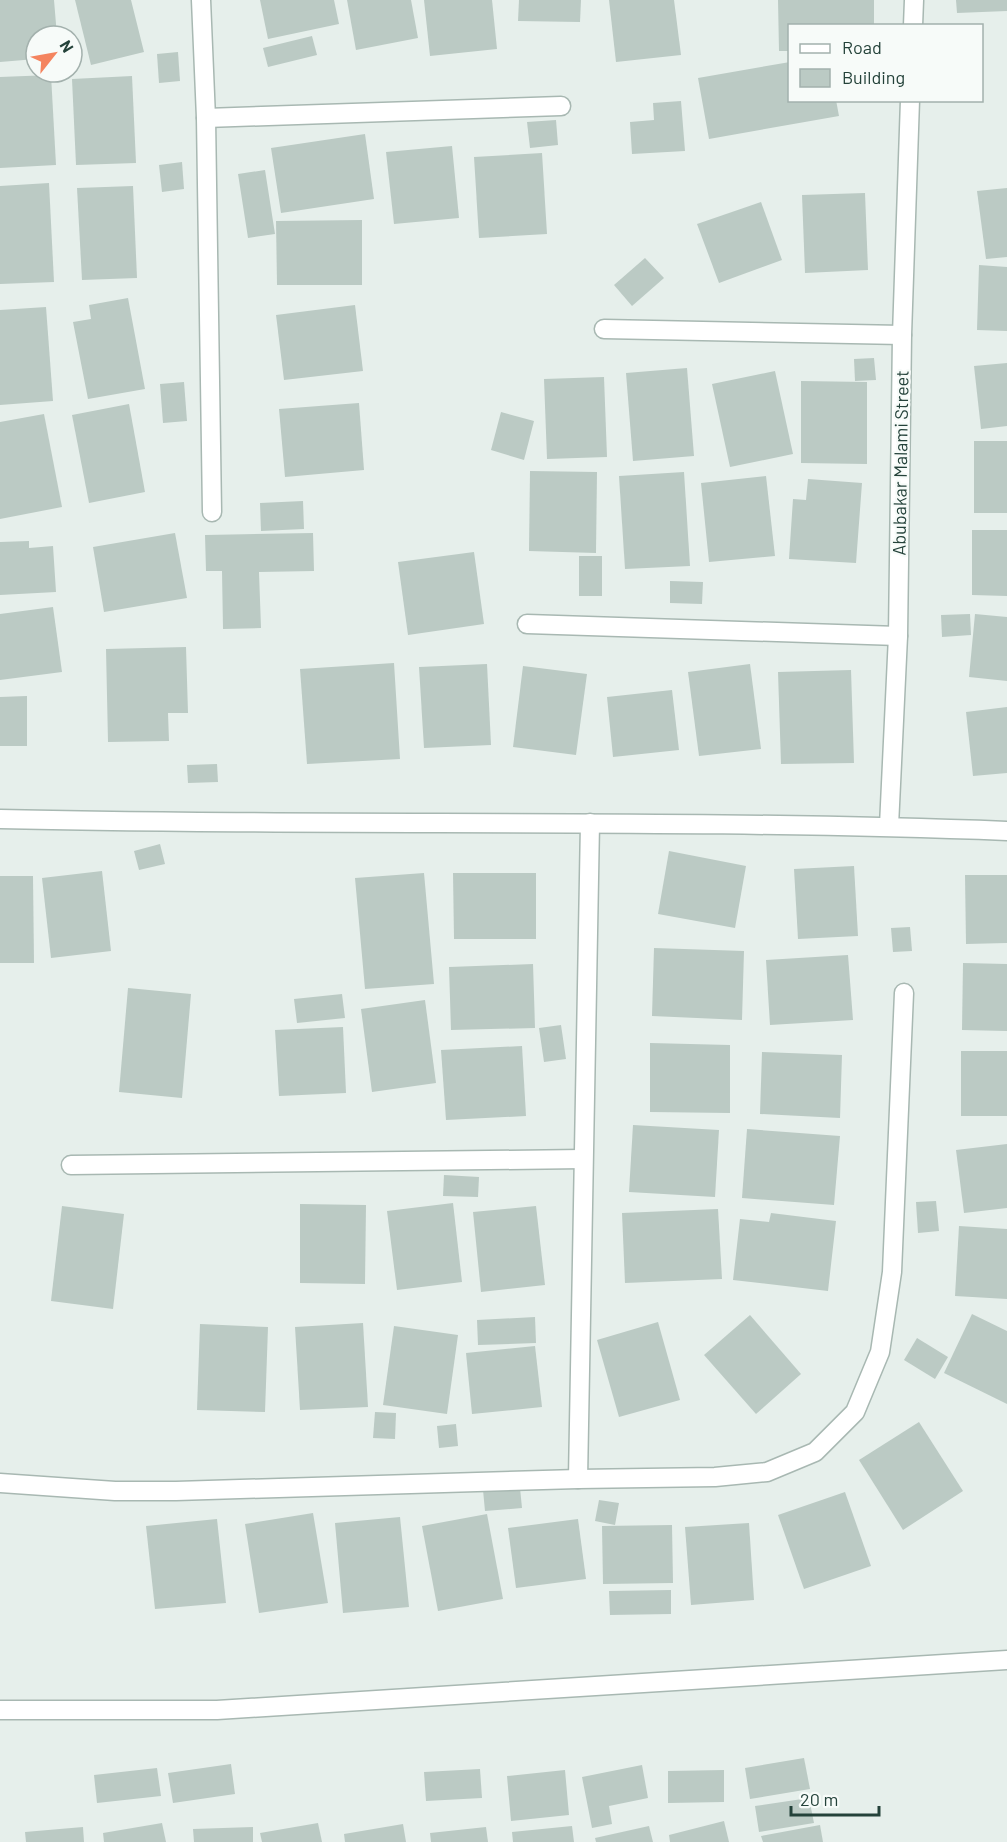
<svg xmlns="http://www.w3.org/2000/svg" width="1007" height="1842" font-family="Barlow,sans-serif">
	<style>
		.building { fill: #bbcac4 }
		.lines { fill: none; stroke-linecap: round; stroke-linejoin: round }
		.street-casing { stroke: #a8b8b2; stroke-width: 21 }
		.street { stroke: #fff; stroke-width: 18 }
		.labels { text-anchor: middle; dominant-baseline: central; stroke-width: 4.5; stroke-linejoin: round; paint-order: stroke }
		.street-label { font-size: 18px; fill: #24423a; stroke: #f7fbf9 }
	</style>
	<rect width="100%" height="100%" fill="#e6efeb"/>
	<g class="building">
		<polygon points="0,0 54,0 57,36 36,36 36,59 0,62"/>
		<polygon points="75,0 131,0 144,52 91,65"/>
		<polygon points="260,0 334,0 339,24 268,39"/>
		<polygon points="347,0 411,0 418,38 356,50"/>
		<polygon points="424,0 492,0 497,49 430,56"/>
		<polygon points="519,0 581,0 580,22 518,21"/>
		<polygon points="609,0 674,0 681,55 616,62"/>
		<polygon points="778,0 874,0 874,26 790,26 790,51 779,51"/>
		<polygon points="956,0 1007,0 1007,11 957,13"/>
		<polygon points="312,36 317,55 268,67 263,48"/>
		<polygon points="178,52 180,81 159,83 157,54"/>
		<polygon points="790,62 790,100 836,100 839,116 709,139 698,78"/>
		<polygon points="51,75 56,165 0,168 0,77"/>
		<polygon points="132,76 136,163 76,165 72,79"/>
		<polygon points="681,101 685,151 632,154 630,122 654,120 653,103"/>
		<polygon points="556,120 558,145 530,148 527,122"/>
		<polygon points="365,134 374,199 281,213 271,148"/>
		<polygon points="452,146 459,218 394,224 386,152"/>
		<polygon points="542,153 547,234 479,238 474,157"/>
		<polygon points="182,162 184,189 162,192 159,165"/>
		<polygon points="265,170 275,234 248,238 238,174"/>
		<polygon points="49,183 54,282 0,284 0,186"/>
		<polygon points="133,186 137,278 82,280 77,188"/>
		<polygon points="1007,188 1007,257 986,259 977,191"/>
		<polygon points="865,193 868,270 805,273 802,195"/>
		<polygon points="761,202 782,260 719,283 697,224"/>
		<polygon points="362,220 362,285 277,285 276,221"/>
		<polygon points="645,258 664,278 632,306 614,285"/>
		<polygon points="979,265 1007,267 1007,331 977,330"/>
		<polygon points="128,298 145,389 88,399 73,322 91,319 89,305"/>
		<polygon points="355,305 363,371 284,380 276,315"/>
		<polygon points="46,307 53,401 0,405 0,310"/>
		<polygon points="874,358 876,380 855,381 854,359"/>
		<polygon points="1007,363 1007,426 981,429 974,366"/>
		<polygon points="687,368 694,456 633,461 626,373"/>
		<polygon points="775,371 793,454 730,467 712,384"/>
		<polygon points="604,377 607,457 547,459 544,379"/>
		<polygon points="801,381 867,382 867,464 801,463"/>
		<polygon points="184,382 187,421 163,423 160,384"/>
		<polygon points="359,403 364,470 285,477 279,409"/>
		<polygon points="129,404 145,492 89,503 72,415"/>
		<polygon points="501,412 534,421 524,460 491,450"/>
		<polygon points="44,414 62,507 0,519 0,422"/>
		<rect x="974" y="441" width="33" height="72"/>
		<polygon points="530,471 597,472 596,553 529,551"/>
		<polygon points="684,472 690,566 625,569 619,476"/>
		<polygon points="766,476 775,556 709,562 701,483"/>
		<polygon points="808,479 862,483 856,563 789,559 793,499 806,500"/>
		<polygon points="303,501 304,529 261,531 260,503"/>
		<polygon points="972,530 1007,530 1007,596 972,595"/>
		<polygon points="175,533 187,598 104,612 93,547"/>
		<polygon points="313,533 314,571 259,572 261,628 223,629 222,571 206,571 205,535"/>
		<polygon points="29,541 29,548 53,546 56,592 0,595 0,542"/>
		<polygon points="474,552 484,624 408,635 398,562"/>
		<rect x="579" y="556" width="23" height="40"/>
		<polygon points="670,581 703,582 702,604 670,603"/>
		<polygon points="53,607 62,672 0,680 0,614"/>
		<polygon points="970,614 971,635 942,637 941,615"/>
		<polygon points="975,614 1007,617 1007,681 969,677"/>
		<polygon points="186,647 188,713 168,713 169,741 108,742 106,649"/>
		<polygon points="394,663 400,759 307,764 300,669"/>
		<polygon points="487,664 491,745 424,748 419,667"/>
		<polygon points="750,664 761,749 699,756 688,672"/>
		<polygon points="523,666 587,674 576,755 513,747"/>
		<polygon points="851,670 854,763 781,764 778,672"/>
		<polygon points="672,690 679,750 613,757 607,697"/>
		<polygon points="27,696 27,746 0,746 0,697"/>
		<polygon points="1007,707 1007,773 973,776 966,712"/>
		<polygon points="217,764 218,782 188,783 187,765"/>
		<polygon points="160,844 165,864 139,870 134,851"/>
		<polygon points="669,851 746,866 735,928 658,914"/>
		<polygon points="854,866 858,936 798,939 794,869"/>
		<polygon points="102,871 111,951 51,958 42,878"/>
		<polygon points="424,873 434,984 365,989 355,878"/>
		<polygon points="453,873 536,873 536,939 454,939"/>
		<polygon points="965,875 1007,875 1007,943 966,944"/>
		<polygon points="0,876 33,876 34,963 0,963"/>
		<polygon points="910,927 912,951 893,952 891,928"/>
		<polygon points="654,948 744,951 742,1020 652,1016"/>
		<polygon points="848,955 853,1020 770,1025 766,960"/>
		<polygon points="963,963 1007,964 1007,1031 962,1030"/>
		<polygon points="533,964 535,1028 451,1030 449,967"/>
		<polygon points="128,988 191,994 182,1098 119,1092"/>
		<polygon points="342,994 345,1018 297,1023 294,999"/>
		<polygon points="425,1000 436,1083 372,1092 361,1009"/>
		<polygon points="561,1025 566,1059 544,1062 539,1028"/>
		<polygon points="343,1027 346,1093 279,1096 275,1030"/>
		<polygon points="650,1043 730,1045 730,1113 650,1112"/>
		<polygon points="522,1046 526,1116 446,1120 441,1050"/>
		<rect x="961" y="1051" width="46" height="65"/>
		<polygon points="762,1052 842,1055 840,1118 760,1114"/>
		<polygon points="633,1125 719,1130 715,1197 629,1192"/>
		<polygon points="747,1129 840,1136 834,1205 742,1198"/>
		<polygon points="1007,1144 1007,1208 964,1213 956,1150"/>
		<polygon points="444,1175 479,1177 478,1197 443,1196"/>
		<polygon points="936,1201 939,1231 918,1233 916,1202"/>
		<polygon points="453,1203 462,1282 397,1290 387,1211"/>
		<polygon points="300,1204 366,1205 365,1284 300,1283"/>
		<polygon points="62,1206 124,1214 113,1309 51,1301"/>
		<polygon points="536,1206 545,1285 481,1292 473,1212"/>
		<polygon points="718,1209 722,1279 625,1283 622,1213"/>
		<polygon points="771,1213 836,1221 828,1291 733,1280 740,1219 769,1222"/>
		<polygon points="959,1226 1007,1229 1007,1299 955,1296"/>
		<polygon points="972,1314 1007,1331 1007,1404 944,1373"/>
		<polygon points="750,1315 801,1374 756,1414 704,1355"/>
		<polygon points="535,1317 536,1343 478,1345 477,1320"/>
		<polygon points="658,1322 680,1400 619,1417 597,1340"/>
		<polygon points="363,1323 368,1407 300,1410 295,1327"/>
		<polygon points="200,1324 268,1327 265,1412 197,1410"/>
		<polygon points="394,1326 458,1335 447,1414 383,1405"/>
		<polygon points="917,1338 948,1357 935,1379 904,1360"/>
		<polygon points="535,1346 542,1407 472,1414 466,1353"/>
		<polygon points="375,1412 396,1413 395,1439 373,1438"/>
		<polygon points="919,1422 963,1491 903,1530 859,1460"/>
		<polygon points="456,1424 458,1446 439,1448 437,1426"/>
		<polygon points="520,1488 522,1508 485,1511 483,1490"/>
		<polygon points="845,1492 871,1566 804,1589 778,1515"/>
		<polygon points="599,1500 619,1503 615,1525 595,1521"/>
		<polygon points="313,1513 328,1603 259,1613 245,1524"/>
		<polygon points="487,1514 503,1599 438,1611 422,1526"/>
		<polygon points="400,1517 409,1607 343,1613 335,1523"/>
		<polygon points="217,1519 226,1603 155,1609 146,1526"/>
		<polygon points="578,1519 586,1579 516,1588 508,1528"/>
		<polygon points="749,1523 754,1600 691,1605 685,1527"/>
		<polygon points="672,1525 673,1583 603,1584 602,1526"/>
		<polygon points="671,1590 671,1614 610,1615 609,1591"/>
		<polygon points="804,1758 810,1789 750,1799 745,1768"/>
		<polygon points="231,1764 235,1794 173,1803 168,1773"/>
		<polygon points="642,1765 648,1798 609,1806 612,1824 592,1828 582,1777"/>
		<polygon points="157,1768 161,1796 97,1803 94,1775"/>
		<polygon points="480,1769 482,1798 426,1801 424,1772"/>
		<polygon points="565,1770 569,1815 511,1821 507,1776"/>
		<polygon points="724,1770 724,1802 668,1803 668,1771"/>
		<polygon points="809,1798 814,1823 759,1832 755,1806"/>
		<polygon points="724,1821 729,1842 670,1842 669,1835"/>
		<polygon points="162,1823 166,1842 104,1842 103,1833"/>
		<polygon points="318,1823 322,1842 262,1842 260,1833"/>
		<polygon points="403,1824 406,1842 345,1842 344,1834"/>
		<polygon points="820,1825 823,1842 763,1842 761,1836"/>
		<polygon points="572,1826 574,1842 513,1842 512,1832"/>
		<polygon points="649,1826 653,1842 596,1842 595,1838"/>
		<polygon points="83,1827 84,1842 26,1842 25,1832"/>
		<polygon points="253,1827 253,1842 194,1842 193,1829"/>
		<polygon points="486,1827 488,1842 431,1842 430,1833"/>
	</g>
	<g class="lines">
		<defs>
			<g id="street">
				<polyline points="201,0 206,118 212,512"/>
				<polyline points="913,26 914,0"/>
				<polyline points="206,118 561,106"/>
				<polyline points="604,329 902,335"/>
				<polyline points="527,624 898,636"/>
				<path d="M 0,819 C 336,827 671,818 1007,831"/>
				<polyline points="889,826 898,636 902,335 910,100"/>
				<polyline points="71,1165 583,1159"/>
				<polyline points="578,1479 590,823"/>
				<polyline points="0,1483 115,1491 176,1491 578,1479 715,1477 767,1472 815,1452 855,1412 880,1352 892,1272 904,993"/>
				<polyline points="0,1710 217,1710 1007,1660"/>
			</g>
		</defs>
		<use href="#street" class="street-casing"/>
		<use href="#street" class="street"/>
	</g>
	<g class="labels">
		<g class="street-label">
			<text transform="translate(900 463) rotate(-89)">Abubakar Malami Street</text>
		</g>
	</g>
	<rect x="788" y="24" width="195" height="78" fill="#f7fbf9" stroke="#a3b1ad" stroke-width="1.5"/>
	<rect x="800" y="44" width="30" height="9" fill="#ffffff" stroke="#a3b1ad" stroke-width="1.5"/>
	<text x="842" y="54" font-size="18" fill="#24423a">Road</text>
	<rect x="800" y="69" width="30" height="18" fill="#bbcac4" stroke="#a3b1ad" stroke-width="1.5"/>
	<text x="842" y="84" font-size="18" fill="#24423a">Building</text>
	<g transform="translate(54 54) rotate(59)"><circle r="28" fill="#f7fbf9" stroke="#a3b1ad" stroke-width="1.5"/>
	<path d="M0-4.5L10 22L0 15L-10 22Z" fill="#f4845f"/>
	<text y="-9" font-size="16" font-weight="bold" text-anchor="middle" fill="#24423a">N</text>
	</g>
	<path d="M791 1806v9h88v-9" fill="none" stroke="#24423a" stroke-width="3"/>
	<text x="800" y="1806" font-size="18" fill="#24423a" stroke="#f7fbf9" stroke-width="4.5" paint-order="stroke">20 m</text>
</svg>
